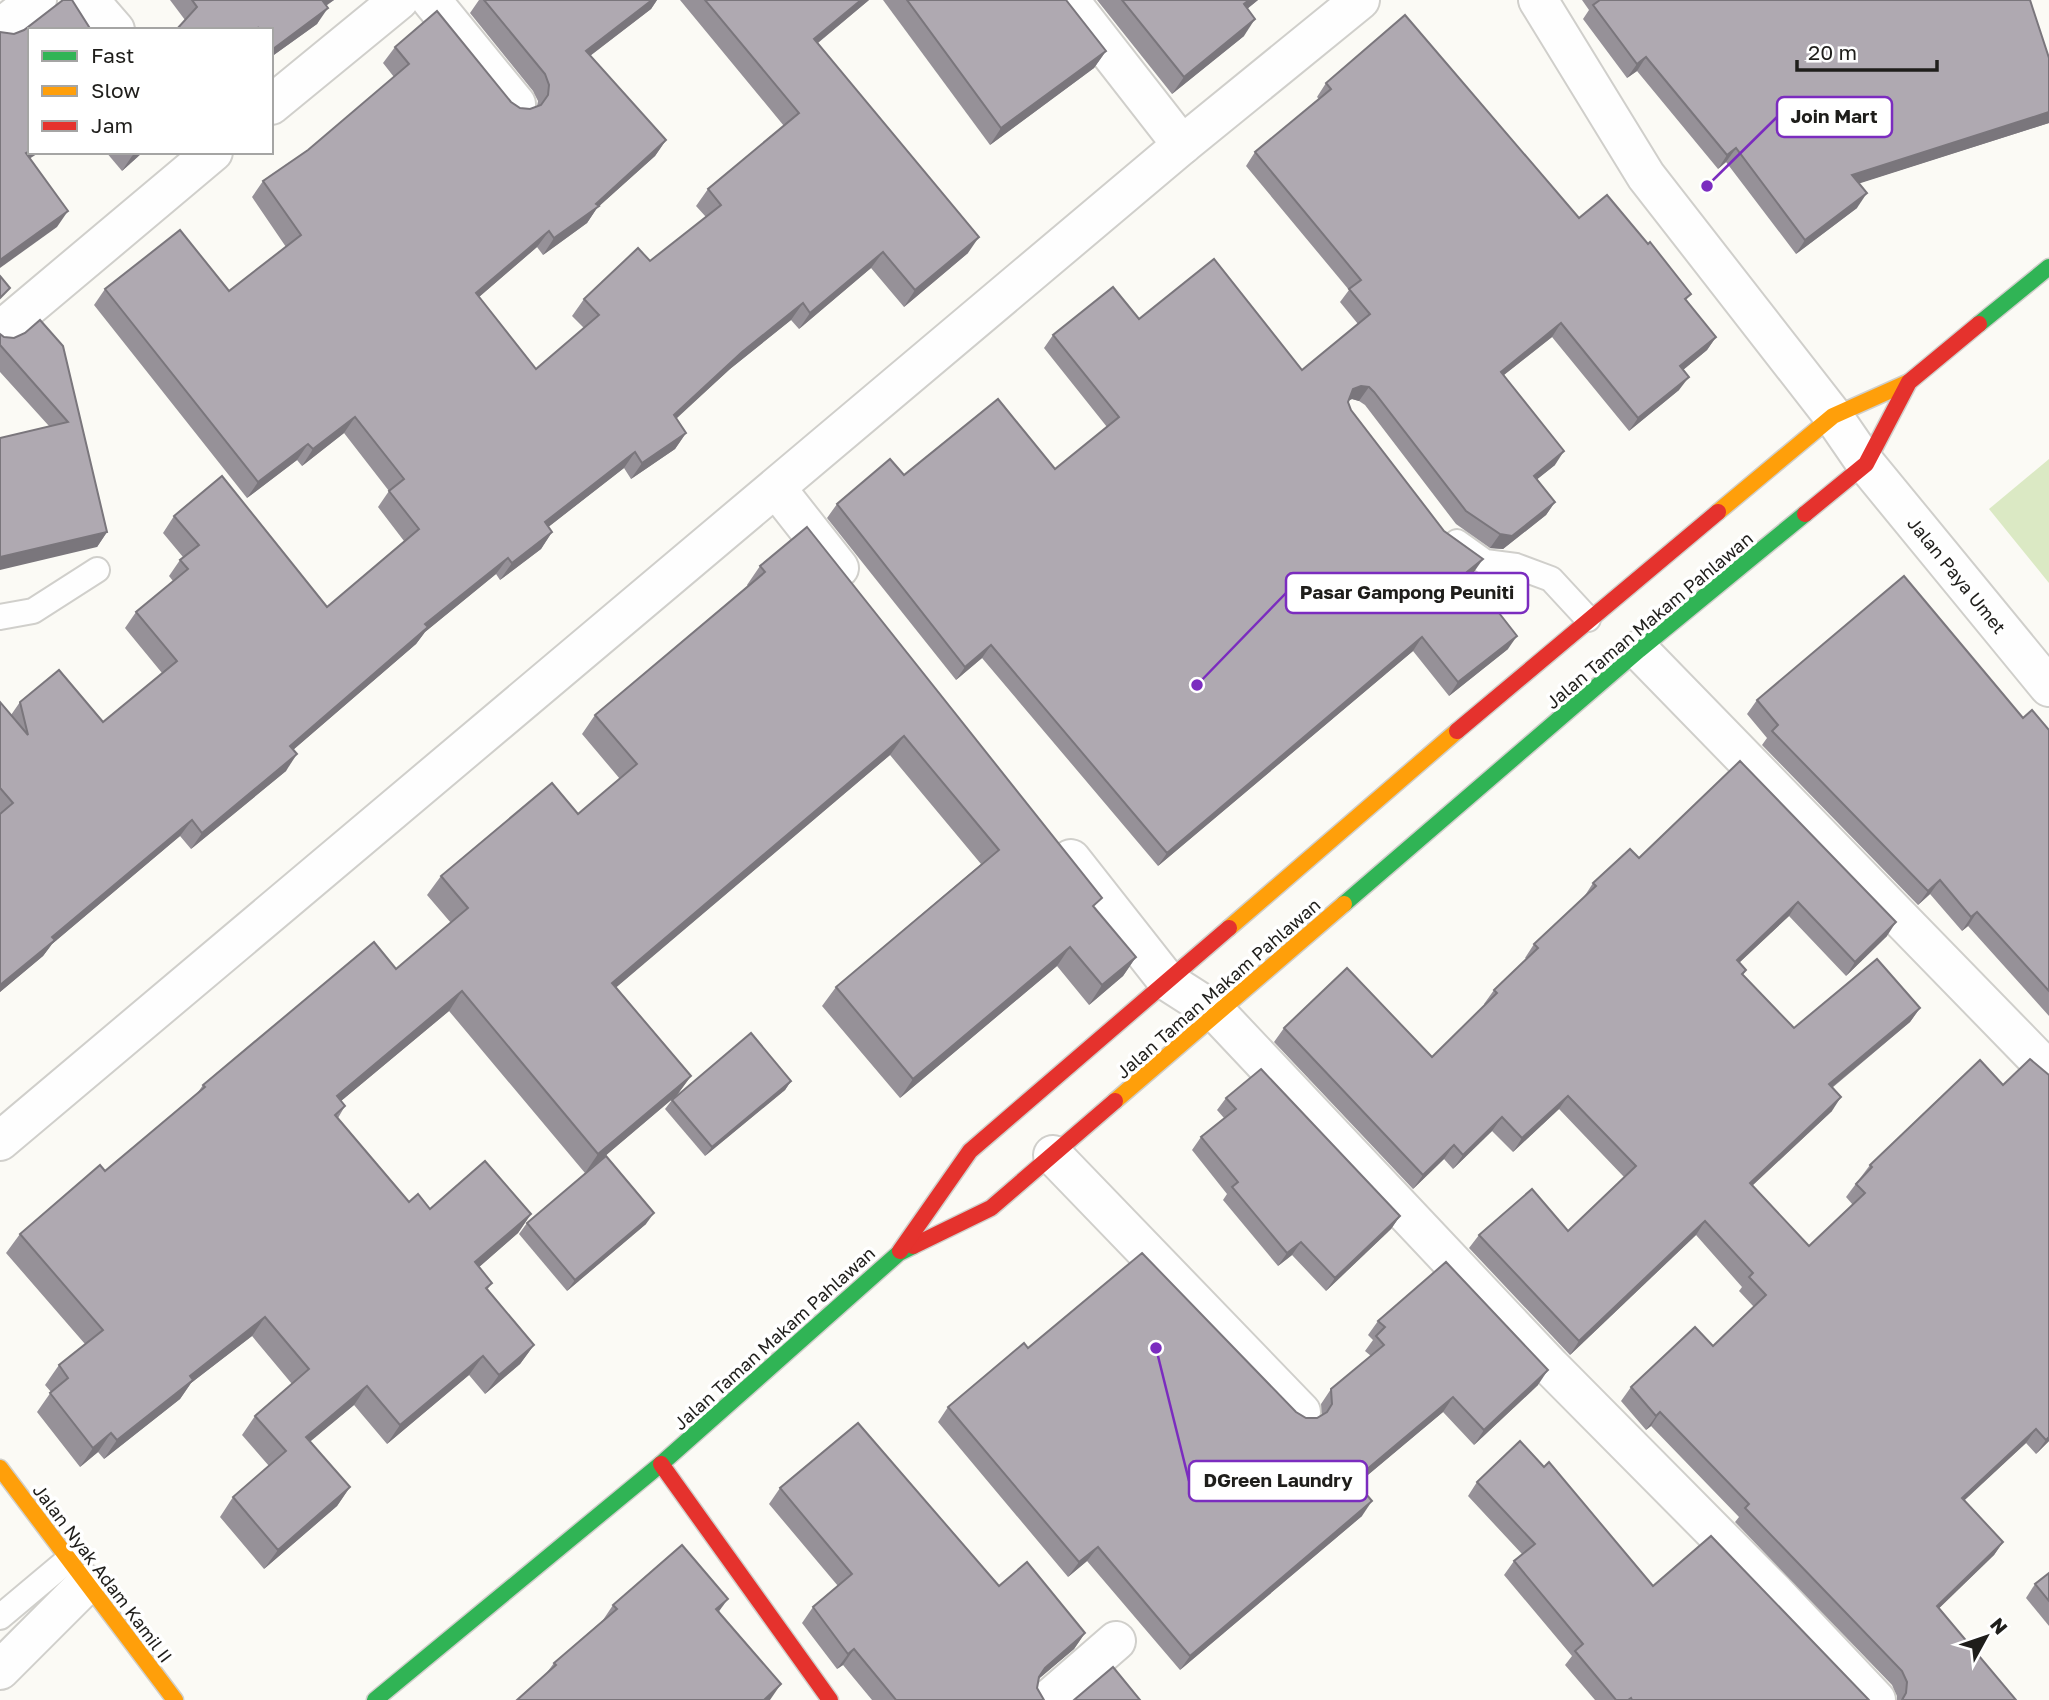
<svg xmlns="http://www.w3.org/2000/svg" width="2049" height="1700" font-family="'Golos Text',sans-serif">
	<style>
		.green { fill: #dbe9c4 }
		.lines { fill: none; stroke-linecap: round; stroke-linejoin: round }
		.lane-casing { stroke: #d0cfcb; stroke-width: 28 }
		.street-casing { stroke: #d0cfcb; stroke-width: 42 }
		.fast-casing { stroke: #d0cfcb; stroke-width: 19 }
		.slow-casing { stroke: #d0cfcb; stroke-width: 19 }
		.jam-casing { stroke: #d0cfcb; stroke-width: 19 }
		.lane { stroke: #fefefe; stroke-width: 24 }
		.street { stroke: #fefefe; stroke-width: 38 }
		.fast { stroke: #30b455; stroke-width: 16 }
		.slow { stroke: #ff9f0a; stroke-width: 16 }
		.jam { stroke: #e5322d; stroke-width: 16 }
		.wall { fill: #969198 }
		.shaded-wall { fill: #7a767c }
		.building { fill: #afa9b1; stroke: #7a767c; stroke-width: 2 }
		.labels { text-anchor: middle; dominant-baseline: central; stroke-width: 7; stroke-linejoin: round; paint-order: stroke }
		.street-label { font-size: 18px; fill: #1f1e1b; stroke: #fff }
		.leader { fill: none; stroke: #7b2cbf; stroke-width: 2.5 }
		.callout-dot { fill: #7b2cbf; stroke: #fff; stroke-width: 2.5 }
		.callout { fill: #fff; stroke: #7b2cbf; stroke-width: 2.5 }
		.callout-label { font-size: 19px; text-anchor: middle; font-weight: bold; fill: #1f1e1b }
	</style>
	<rect width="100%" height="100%" fill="#fbfaf5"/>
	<polygon class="green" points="2049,459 2049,583 1989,509"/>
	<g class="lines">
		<defs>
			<g id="lane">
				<polyline points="1457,542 1485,562 1516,566 1551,579 1588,619"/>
				<polyline points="0,617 33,611 97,570"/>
				<polyline points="0,1617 68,1560"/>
			</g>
			<g id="street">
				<polyline points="89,0 115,30"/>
				<polyline points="431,0 516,104"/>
				<polyline points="1069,0 1182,145"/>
				<polyline points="1538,0 1646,176 1833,416 1866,464 2049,687"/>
				<polyline points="0,28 37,0"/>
				<polyline points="271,105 399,0"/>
				<polyline points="0,331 213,152"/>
				<polyline points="776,488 839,568"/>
				<polyline points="1639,650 2049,1071"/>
				<polyline points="1071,859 1167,981 1217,1013 1551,1367 1775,1593 1876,1700"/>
				<polyline points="0,1141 1182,145 1360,0"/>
				<polyline points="1053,1155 1301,1412"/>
				<polyline points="0,1670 86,1584"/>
				<polyline points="1048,1700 1116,1641"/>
			</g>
			<g id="fast">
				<polyline points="1979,324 2049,267"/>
				<polyline points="1344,904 1639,650 1805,514"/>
				<polyline points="375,1700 661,1464 899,1253 913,1246"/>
			</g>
			<g id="slow">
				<polyline points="1718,512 1833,416 1909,382"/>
				<polyline points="1229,928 1457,731"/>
				<polyline points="1115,1101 1344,904"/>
				<polyline points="0,1468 175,1700"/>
			</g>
			<g id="jam">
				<polyline points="1805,514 1866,464 1909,382 1979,324"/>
				<polyline points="1457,731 1718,512"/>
				<polyline points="913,1246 991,1208 1115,1101"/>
				<polyline points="900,1251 970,1151 1229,928"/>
				<polyline points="661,1464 830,1700"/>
			</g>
		</defs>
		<use href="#lane" class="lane-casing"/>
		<use href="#street" class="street-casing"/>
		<use href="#fast" class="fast-casing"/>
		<use href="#slow" class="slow-casing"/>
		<use href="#jam" class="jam-casing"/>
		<use href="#lane" class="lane"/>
		<use href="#street" class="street"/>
		<use href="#fast" class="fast"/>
		<use href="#slow" class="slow"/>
		<use href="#jam" class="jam"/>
	</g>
	<g class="wall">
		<polygon points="170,0 334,0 326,6 317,24 271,57 271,30 176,30 185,20"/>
		<polygon points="479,0 657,0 651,9 590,56 666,140 655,156 597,208 587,223 543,255 537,247 479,297 536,369 584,328 572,316 584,299 650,261 706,217 696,206 708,189 784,126 680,0 869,0 818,43 968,253 904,307 871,268 799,329 791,320 730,369 676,418 686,433 675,449 631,479 624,468 548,527 552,532 541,549 500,580 496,574 425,632 416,644 293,750 286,771 191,849 180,836 52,944 43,956 0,992 0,702 11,715 20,702 103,722 162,673 125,628 136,612 173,581 169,576 180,560 183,557 163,533 174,516 327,607 404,541 378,507 389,491 344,433 302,466 297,460 247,498 94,305 105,289 229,291 286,247 252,197 263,181 308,150 394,77 383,63 395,47 511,102 520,108 530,109 537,106 538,101 533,91 470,13"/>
		<polygon points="883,0 1066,0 1106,51 1094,68 990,145"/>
		<polygon points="1097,0 1258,0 1247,9 1244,36 1172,94"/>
		<polygon points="1582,0 2030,0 2049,58 2049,123 1859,183 1857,208 1796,254 1726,162 1718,169 1637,71 1627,78 1583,19 1589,10"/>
		<polygon points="1326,83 1579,218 1691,294 1686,300 1716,337 1707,350 1683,370 1679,390 1629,431 1552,337 1504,375 1555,465 1537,479 1555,502 1546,515 1503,549 1490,548 1456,524 1365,405 1359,401 1352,399 1348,401 1351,410 1474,572 1470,576 1508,649 1449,696 1413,651 1158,866 982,658 956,680 827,518 837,504 904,475 1055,469 1107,427 1044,348 1053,335 1139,319 1302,370 1358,324 1340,302 1349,290 1246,166 1255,152 1319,99 1317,97"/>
		<polygon points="106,152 143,152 122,171"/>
		<polygon points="40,320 107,532 97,547 49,426 0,372 0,334 4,337 14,338 25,333"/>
		<polygon points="760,566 1095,908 1136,957 1123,976 1089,1005 1057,966 900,1098 822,1006 836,987 981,864 890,755 616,987 691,1076 677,1095 585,1173 449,1011 341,1101 345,1106 338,1118 409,1202 430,1209 531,1214 518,1233 479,1267 492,1283 487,1290 534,1345 520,1364 485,1394 469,1375 387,1444 354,1405 310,1441 350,1487 337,1506 264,1569 220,1517 233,1497 269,1466 242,1435 255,1416 292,1384 252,1336 191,1383 180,1399 104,1459 98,1452 80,1467 37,1412 51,1392 45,1385 59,1365 85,1344 6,1253 20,1234 105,1171 196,1095 203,1085 396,969 451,923 427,895 441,876 578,814 620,779 582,734 595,715 748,586 747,585"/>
		<polygon points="1757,700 2023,718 2049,730 2049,1016 1968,926 1962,931 1930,894 1918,905 1762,745 1767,738 1747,714"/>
		<polygon points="1740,761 1887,936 1846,976 1789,916 1739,963 1746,970 1743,975 1794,1028 1920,1008 1910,1022 1832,1088 1832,1111 1752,1186 1809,1246 1853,1205 1846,1197 1870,1165 2003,1085 2049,1075 2049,1441 2036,1454 2026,1443 1964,1500 2003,1542 1994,1555 1939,1608 2016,1700 1897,1700 1897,1696 1892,1685 1735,1522 1739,1517 1651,1426 1646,1430 1621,1401 1631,1387 1713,1346 1754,1307 1739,1291 1742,1287 1696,1235 1570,1355 1469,1248 1479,1235 1568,1231 1624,1177 1559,1109 1513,1152 1492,1131 1453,1169 1444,1159 1413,1189 1274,1042 1284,1028 1432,1057 1485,1005 1484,1004 1494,990 1526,959 1525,958 1534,944 1584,897 1593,883 1639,858"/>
		<polygon points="791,1081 785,1090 705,1156 665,1109 672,1100"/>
		<polygon points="1226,1098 1400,1216 1391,1229 1326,1291 1292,1255 1278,1266 1223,1200 1227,1194 1192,1150 1201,1137 1224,1118 1217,1110"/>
		<polygon points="527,1223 646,1224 567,1291 519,1234"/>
		<polygon points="1378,1321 1538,1385 1474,1445 1443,1412 1357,1484 1362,1516 1180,1670 1087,1561 1068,1577 938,1422 948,1407 1028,1348 1296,1412 1306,1418 1317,1418 1322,1416 1321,1404 1331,1389 1371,1356 1365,1351 1373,1340 1368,1335"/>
		<polygon points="1477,1482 1653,1586 1869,1700 1595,1700 1565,1665 1572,1656 1504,1575 1514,1561 1522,1554 1468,1496"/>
		<polygon points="780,1488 999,1586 1085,1633 1074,1649 1038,1679 1037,1688 1044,1700 872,1700 843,1665 837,1669 802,1623 813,1607 838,1586 769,1504"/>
		<polygon points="2049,1573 2049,1626 2026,1598 2035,1584"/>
		<polygon points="613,1605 719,1611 770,1700 545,1675 554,1663 603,1620"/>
	</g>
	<g class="shaded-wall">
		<polygon points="322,0 334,0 311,15"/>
		<polygon points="652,0 657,0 651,9 574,68 586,51"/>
		<polygon points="861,0 869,0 803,55 814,39"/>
		<polygon points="1249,0 1258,0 1232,21 1244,4"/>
		<polygon points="328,8 317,24 271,57 271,51 273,49"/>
		<polygon points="1255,19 1244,36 1172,94 1184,77"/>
		<polygon points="1106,51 1094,68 990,145 1001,128"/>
		<polygon points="1646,57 1637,71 1627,78 1637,64"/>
		<polygon points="2049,112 2049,123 1842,189 1852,175"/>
		<polygon points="666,140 655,156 597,208 587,223 543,255 554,238 596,204"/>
		<polygon points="1736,148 1726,162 1718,169 1727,155"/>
		<polygon points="30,151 30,152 40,152 15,168 26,153"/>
		<polygon points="136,152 143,152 122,171 132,156"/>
		<polygon points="1867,193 1857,208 1796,254 1805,240"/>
		<polygon points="68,211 57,227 0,268 0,260"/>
		<polygon points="549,231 537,247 465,309 476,293"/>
		<polygon points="979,237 968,253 904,307 915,290"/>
		<polygon points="883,252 871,268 799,329 810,313"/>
		<polygon points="803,303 791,320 730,369 663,431 674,415 742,352"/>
		<polygon points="1561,323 1552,337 1491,385 1501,372"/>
		<polygon points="1716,337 1707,350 1671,380 1680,366"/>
		<polygon points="1689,377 1679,390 1629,431 1638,418"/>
		<polygon points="1361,386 1369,387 1359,401 1352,399 1343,403 1353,389"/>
		<polygon points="355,417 344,433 302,466 313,449"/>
		<polygon points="686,433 675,449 631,479 642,463"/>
		<polygon points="308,444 297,460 247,498 258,482"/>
		<polygon points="1564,451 1555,465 1525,489 1534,476"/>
		<polygon points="635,452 624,468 533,539 545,522"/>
		<polygon points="1555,502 1546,515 1503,549 1490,548 1500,534"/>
		<polygon points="107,532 97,547 0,570 0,557"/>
		<polygon points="552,532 541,549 500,580 512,563"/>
		<polygon points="508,558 496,574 425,632 416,644 279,762 290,746 425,624"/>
		<polygon points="1483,559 1474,572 1458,585 1467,572"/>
		<polygon points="1517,636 1508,649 1449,696 1458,682"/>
		<polygon points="1422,637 1413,651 1158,866 1167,853"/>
		<polygon points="991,645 982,658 956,680 965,667"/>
		<polygon points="904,736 890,755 599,1002 612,983"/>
		<polygon points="297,754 286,771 191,849 202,833"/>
		<polygon points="192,820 180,836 52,944 43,956 0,992 0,985 52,937"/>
		<polygon points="1940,880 1930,894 1918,905 1928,891"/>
		<polygon points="1798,902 1789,916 1727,974 1737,960"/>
		<polygon points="1977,912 1968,926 1962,931 1971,917"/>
		<polygon points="1896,922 1887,936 1846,976 1855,962"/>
		<polygon points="1070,947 1057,966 900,1098 913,1079"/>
		<polygon points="1136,957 1123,976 1089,1005 1102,985"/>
		<polygon points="462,991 449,1011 323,1116 337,1096"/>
		<polygon points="1920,1008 1910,1022 1819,1098 1829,1084"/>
		<polygon points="691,1076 677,1095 585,1173 598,1154"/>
		<polygon points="791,1081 785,1090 705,1156 712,1147"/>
		<polygon points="1568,1096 1559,1109 1513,1152 1522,1138"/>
		<polygon points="1841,1097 1832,1111 1740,1197 1750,1183"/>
		<polygon points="1502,1117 1492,1131 1453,1169 1463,1155"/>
		<polygon points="1454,1145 1444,1159 1413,1189 1423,1175"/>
		<polygon points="654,1213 646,1224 567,1291 575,1280"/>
		<polygon points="531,1214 518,1233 462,1282 475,1262"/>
		<polygon points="1400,1216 1391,1229 1326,1291 1335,1278"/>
		<polygon points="1705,1221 1696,1235 1570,1355 1579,1341"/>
		<polygon points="1301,1242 1292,1255 1278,1266 1287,1253"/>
		<polygon points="265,1317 252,1336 191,1383 180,1399 104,1459 117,1440 190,1376"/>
		<polygon points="534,1345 520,1364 485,1394 499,1375"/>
		<polygon points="483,1356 469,1375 387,1444 400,1425"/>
		<polygon points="1548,1370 1538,1385 1474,1445 1484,1430"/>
		<polygon points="367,1386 354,1405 293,1456 306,1437"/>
		<polygon points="1453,1397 1443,1412 1344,1495 1354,1480"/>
		<polygon points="1660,1412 1651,1426 1646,1430 1656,1416"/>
		<polygon points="2036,1429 2026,1443 1952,1512 1962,1498"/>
		<polygon points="111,1433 98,1452 80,1467 93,1448"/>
		<polygon points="2049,1437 2049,1441 2036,1454 2046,1440"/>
		<polygon points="350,1487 337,1506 264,1569 278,1550"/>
		<polygon points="1372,1501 1362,1516 1180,1670 1190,1656"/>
		<polygon points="2003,1542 1994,1555 1927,1620 1937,1606"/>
		<polygon points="1098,1547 1087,1561 1068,1577 1079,1562"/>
		<polygon points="728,1599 717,1614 716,1609"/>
		<polygon points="1085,1633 1074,1649 1034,1683 1045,1668"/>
		<polygon points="854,1649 843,1665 837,1669 848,1654"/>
		<polygon points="781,1684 770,1700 764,1700"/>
	</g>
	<g class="building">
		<polygon points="63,0 72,0 91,30 30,30 30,151 26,153 68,211 0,260 0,32 14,34 24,30"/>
		<polygon points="192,0 322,0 328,8 273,49 271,47 271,30 259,30 258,28 256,30 176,30 197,7"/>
		<polygon points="484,0 652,0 586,51 666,140 596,204 599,206 554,238 549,231 476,293 536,369 599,315 584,299 638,248 650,261 721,205 708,189 799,113 705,0 861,0 814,39 979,237 915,290 883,252 810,313 803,303 742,352 674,415 686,433 642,463 635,452 545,522 552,532 512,563 508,558 425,624 428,627 290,746 297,754 202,833 192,820 52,937 55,940 0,985 0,814 13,803 0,788 0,702 28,735 20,702 59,670 103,722 177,661 136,612 188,569 180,560 199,545 174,516 222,476 327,607 419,529 389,491 404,479 355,417 313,449 308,444 258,482 105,289 180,230 229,291 301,235 263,181 308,150 409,64 395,47 437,11 511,102 520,108 530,109 541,105 548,95 549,85 545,74"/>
		<polygon points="907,0 1066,0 1106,51 1001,128"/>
		<polygon points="1122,0 1249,0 1244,4 1255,19 1184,77"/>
		<polygon points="1600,0 2030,0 2049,58 2049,112 1852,175 1867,193 1805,240 1736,148 1727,155 1646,57 1637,64 1593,5"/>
		<polygon points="1405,15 1579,218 1607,195 1648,244 1650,242 1691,294 1685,299 1716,337 1680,366 1689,377 1638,418 1561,323 1501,372 1564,451 1534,476 1555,502 1512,536 1500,534 1466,511 1374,392 1369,387 1361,386 1353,389 1348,402 1351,410 1444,531 1483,559 1467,572 1517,636 1458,682 1422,637 1167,853 991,645 965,667 837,504 890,459 904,475 998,399 1055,469 1119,417 1053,335 1113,287 1139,319 1214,259 1302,370 1370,314 1349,289 1361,280 1255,152 1331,89 1326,83"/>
		<polygon points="0,276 10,288 0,298"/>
		<polygon points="40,320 63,346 107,532 0,557 0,438 68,422 0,345 0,334 4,337 14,338 25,333"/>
		<polygon points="807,527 1102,898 1093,906 1136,957 1102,985 1070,947 913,1079 836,987 999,850 904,736 612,983 691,1076 598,1154 462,991 337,1096 345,1106 335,1115 409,1202 418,1194 430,1209 485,1161 531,1214 475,1262 492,1283 486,1288 534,1345 499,1375 483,1356 400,1425 367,1386 306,1437 350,1487 278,1550 233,1497 286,1451 255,1416 309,1369 265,1317 190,1376 193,1380 117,1440 111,1433 93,1448 50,1393 68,1378 59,1365 103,1330 20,1234 100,1165 105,1171 205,1087 203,1085 374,942 396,969 468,908 441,876 552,783 578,814 637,764 595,715 765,572 760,566"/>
		<polygon points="1904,576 2023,718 2032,710 2049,730 2049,991 1977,912 1971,917 1940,880 1928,891 1772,731 1778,725 1757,700"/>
		<polygon points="1740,761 1896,922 1855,962 1798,902 1737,960 1746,970 1742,974 1794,1028 1877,959 1920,1008 1829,1084 1841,1097 1750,1183 1809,1246 1865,1193 1856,1184 1872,1167 1870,1165 1980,1060 2003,1085 2030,1059 2049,1075 2049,1437 2046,1440 2036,1429 1962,1498 2003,1542 1937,1606 2016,1700 1902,1700 1906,1693 1907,1682 1902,1671 1745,1508 1749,1504 1660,1412 1656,1416 1631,1387 1695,1327 1713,1346 1766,1295 1749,1277 1753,1273 1705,1221 1579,1341 1479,1235 1532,1189 1568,1231 1636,1166 1568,1096 1522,1138 1502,1117 1463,1155 1454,1145 1423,1175 1284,1028 1347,968 1432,1057 1497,993 1494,990 1538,948 1534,944 1596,886 1593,883 1630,849 1639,858"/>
		<polygon points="751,1033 791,1081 712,1147 672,1100"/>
		<polygon points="1261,1069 1400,1216 1335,1278 1301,1242 1287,1253 1232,1187 1238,1182 1201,1137 1236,1109 1226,1098"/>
		<polygon points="606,1156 654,1213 575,1280 527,1223"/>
		<polygon points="1142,1253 1296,1412 1306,1418 1317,1418 1327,1412 1332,1404 1331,1389 1384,1345 1376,1336 1385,1327 1378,1321 1446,1262 1548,1370 1484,1430 1453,1397 1354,1480 1372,1501 1190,1656 1098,1547 1079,1562 948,1407 1024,1343 1028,1348"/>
		<polygon points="858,1423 999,1586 1027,1562 1085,1633 1045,1668 1039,1677 1037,1688 1044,1700 896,1700 854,1649 848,1654 813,1607 852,1574 780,1488"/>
		<polygon points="1520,1441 1544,1467 1549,1462 1653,1586 1711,1536 1869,1700 1632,1700 1631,1698 1628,1700 1616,1700 1575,1651 1583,1644 1514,1561 1535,1544 1477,1482"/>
		<polygon points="682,1545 728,1599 716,1609 781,1684 764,1700 517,1700 556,1665 554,1663 617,1609 613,1605"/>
		<polygon points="2049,1573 2049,1601 2035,1584"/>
		<polygon points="1113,1667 1140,1700 1074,1700"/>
	</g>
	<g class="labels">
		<g class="street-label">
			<text transform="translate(1957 575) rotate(51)">Jalan Paya Umet</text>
			<text transform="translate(1649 620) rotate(-40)">Jalan Taman Makam Pahlawan</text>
			<text transform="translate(1218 988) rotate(-41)">Jalan Taman Makam Pahlawan</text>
			<text transform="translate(774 1338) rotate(-42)">Jalan Taman Makam Pahlawan</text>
			<text transform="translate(103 1573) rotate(53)">Jalan Nyak Adam Kamil II</text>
		</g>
	</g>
	<path class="leader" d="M1707 186L1777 117M1197 685L1286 593M1156 1348L1189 1481"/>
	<g class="callout-dot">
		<circle cx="1707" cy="186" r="7"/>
		<circle cx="1197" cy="685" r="7"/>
		<circle cx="1156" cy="1348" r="7"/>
	</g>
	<g class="callout">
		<rect x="1777" y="97" width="115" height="40" rx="7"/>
		<rect x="1286" y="573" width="242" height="40" rx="7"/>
		<rect x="1189" y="1461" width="178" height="40" rx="7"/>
	</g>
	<g class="callout-label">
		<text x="1834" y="123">Join Mart</text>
		<text x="1407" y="599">Pasar Gampong Peuniti</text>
		<text x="1278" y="1487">DGreen Laundry</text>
	</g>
	<rect x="28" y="28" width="245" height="126" fill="#ffffff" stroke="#a5a5a4" stroke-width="2"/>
	<rect x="42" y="51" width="35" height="10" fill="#30b455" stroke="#a5a5a4" stroke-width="2"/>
	<text x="91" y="63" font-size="21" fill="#1f1e1b">Fast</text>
	<rect x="42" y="86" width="35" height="10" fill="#ff9f0a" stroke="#a5a5a4" stroke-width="2"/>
	<text x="91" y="98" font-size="21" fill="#1f1e1b">Slow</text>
	<rect x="42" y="121" width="35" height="10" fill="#e5322d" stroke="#a5a5a4" stroke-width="2"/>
	<text x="91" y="133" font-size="21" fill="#1f1e1b">Jam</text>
	<g transform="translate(1986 1637) rotate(50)" stroke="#ffffff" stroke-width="5" paint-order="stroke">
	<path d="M0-5L12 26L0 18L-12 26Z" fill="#1f1e1b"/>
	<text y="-10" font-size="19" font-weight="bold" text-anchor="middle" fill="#1f1e1b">N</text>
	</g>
	<path d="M1797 60v10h140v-10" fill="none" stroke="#1f1e1b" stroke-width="3.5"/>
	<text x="1808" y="60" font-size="21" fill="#1f1e1b" stroke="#ffffff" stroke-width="5" paint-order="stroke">20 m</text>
</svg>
